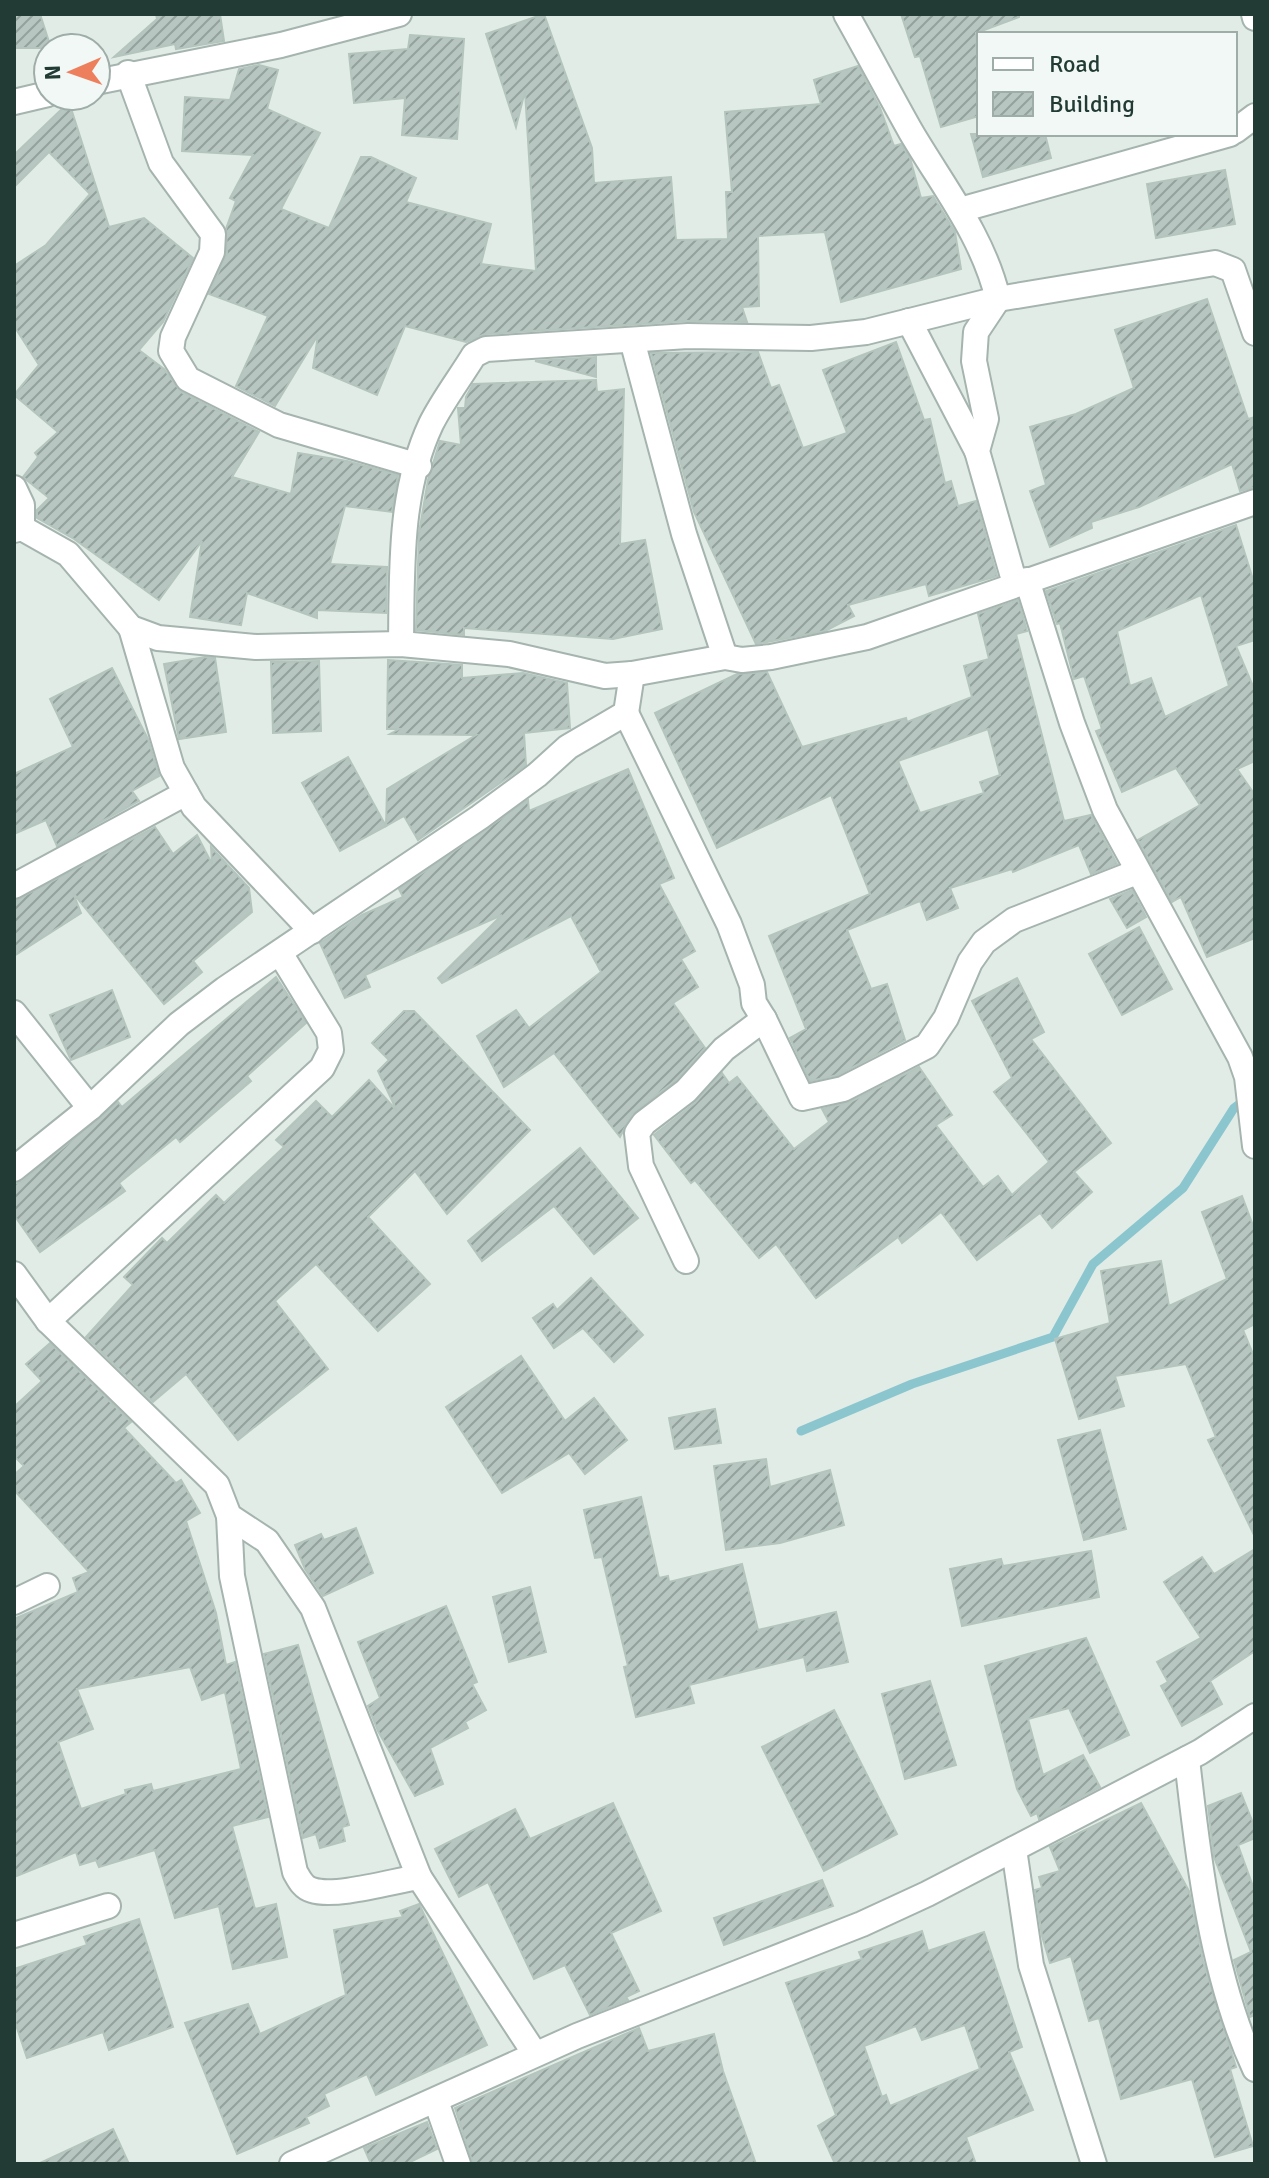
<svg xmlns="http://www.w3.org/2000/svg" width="1269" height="2178" font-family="Signika,sans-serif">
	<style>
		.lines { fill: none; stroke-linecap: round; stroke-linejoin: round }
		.stream { stroke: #8bc6cf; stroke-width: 9 }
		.building { fill: url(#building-hatch); stroke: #b4c5be; stroke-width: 2; fill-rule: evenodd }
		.minor-casing { stroke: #a5b4ae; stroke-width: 28 }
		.minor { stroke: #fff; stroke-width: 24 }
	</style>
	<defs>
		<pattern id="building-hatch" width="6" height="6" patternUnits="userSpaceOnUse" patternTransform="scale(2)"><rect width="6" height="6" fill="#b7c6c0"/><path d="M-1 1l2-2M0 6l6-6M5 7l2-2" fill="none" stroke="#94a29d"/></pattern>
	</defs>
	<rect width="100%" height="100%" fill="#e2ece7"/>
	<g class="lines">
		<polyline class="stream" points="801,1431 912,1384 1053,1337 1093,1264 1183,1188 1234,1108 1246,1099"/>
	</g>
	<g class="building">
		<polygon points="14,14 40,14 51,48 14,48"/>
		<polygon points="156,14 220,14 224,41 176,49 175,44 114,57 157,19"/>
		<polygon points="544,14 592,148 594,183 671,177 676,240 728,239 726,192 732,192 725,112 821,104 814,80 858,66 880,108 894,146 901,144 910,158 921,198 933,196 955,232 961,269 841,302 825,232 758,236 759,306 742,307 747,322 687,321 485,334 466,342 405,326 377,395 313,368 318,335 275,406 236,386 268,316 209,294 227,253 226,229 236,201 230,198 253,155 182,151 185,97 230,100 239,69 259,65 278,70 267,109 320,133 281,209 329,228 361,157 371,157 416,178 406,202 491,224 481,264 536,271 525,91 516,127 486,34"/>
		<polygon points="901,14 1019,14 1019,17 976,33 979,116 941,127 920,56 915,57"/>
		<polygon points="410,35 464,39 457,139 402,135 405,98 354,103 349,54 408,49"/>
		<polygon points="69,102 109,227 144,218 193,258 163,322 139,350 164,369 181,392 259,432 232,477 291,494 298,453 347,461 398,475 392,512 345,506 330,564 387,567 386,613 317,610 317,618 247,593 241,625 190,617 202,541 159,600 74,539 37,518 37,510 49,498 23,477 38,457 35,453 58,432 14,395 39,365 14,326 14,266 46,245 90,194 49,152 14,187 14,155"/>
		<polygon points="971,134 1045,134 1051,158 983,177"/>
		<polygon points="1225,170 1235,224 1156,238 1147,184"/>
		<polygon points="1207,299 1248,419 1255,417 1255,487 1240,491 1232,464 1139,507 1091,522 1092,528 1050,547 1030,491 1046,485 1030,427 1076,414 1134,388 1115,330"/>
		<polygon points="896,342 924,420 930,419 945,483 951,481 958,506 976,501 997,576 929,596 926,584 848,605 854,616 825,631 756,644 694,512 651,353 758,352 771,388 779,385 803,448 847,433 823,370"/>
		<polygon points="596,357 596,377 535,361"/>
		<polygon points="596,380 597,392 624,389 620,544 645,540 662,629 613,639 464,628 464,635 416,630 419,533 428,480 440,441 461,445 458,408 465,408 466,397 473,384"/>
		<path d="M 1236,525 L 1255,586 L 1255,640 L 1236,646 L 1255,691 L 1255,761 L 1237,769 L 1255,795 L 1255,938 L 1207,957 L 1181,897 L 1172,902 L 1138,840 L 1200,805 L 1176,768 L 1122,792 L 1096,731 L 1102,729 L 1084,676 L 1074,679 L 1060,623 L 1057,624 L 1046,591 ZM 1201,595 L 1229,686 L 1165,717 L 1151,678 L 1130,686 L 1117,631 Z"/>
		<path d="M 1018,600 L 1027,631 L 1016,634 L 1064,821 L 1091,815 L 1117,864 L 1091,874 L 1079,845 L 1013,872 L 1012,869 L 950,888 L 958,908 L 927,920 L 920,901 L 847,930 L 871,989 L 887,984 L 905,1040 L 838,1075 L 810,1081 L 790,1038 L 806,1029 L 769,936 L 870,894 L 831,795 L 717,848 L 655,713 L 737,674 L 767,672 L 802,747 L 906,718 L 907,722 L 972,697 L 964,666 L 989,659 L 978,614 ZM 988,729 L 1000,775 L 980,782 L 984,793 L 920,813 L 898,761 Z"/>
		<polygon points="205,657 215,658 226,732 179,739 164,664"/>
		<polygon points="388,660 462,665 462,678 523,673 567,683 570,728 524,733 526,765 418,840 404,816 386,826 387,789 476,735 390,734 399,729 387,729"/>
		<polygon points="319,661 321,731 273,733 271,662"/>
		<polygon points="112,668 148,739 159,776 132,791 139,801 57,846 46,820 14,834 14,774 73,747 50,699"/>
		<polygon points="348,757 386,826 340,851 302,783"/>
		<polygon points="628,769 674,878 659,884 695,951 681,959 698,987 673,1003 705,1048 676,1080 632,1114 620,1137 554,1053 504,1087 477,1036 516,1010 529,1028 601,972 571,916 442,983 438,978 502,915 365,975 370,987 345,998 320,943 362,915 403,897 399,889 528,800 529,811"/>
		<polygon points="155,827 173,854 197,835 212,864 211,847 249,888 252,912 193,961 202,972 164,1004 73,893 81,913 14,956 14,901"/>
		<polygon points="1132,890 1146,917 1127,928 1110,899"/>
		<polygon points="1139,927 1172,989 1122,1015 1089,954"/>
		<polygon points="276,977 306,1023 247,1076 251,1081 180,1142 176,1137 119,1183 125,1191 40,1252 14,1215 14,1184 23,1181 118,1102 122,1107"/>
		<polygon points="1017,978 1044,1032 1031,1039 1111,1143 1074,1172 1092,1192 1052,1228 1040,1213 977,1260 941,1212 902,1243 898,1237 816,1298 776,1244 759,1258 695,1180 691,1183 654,1135 695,1103 722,1073 729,1083 737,1077 794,1149 829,1122 822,1109 850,1102 919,1067 952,1115 936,1125 983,1187 998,1176 1012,1195 1049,1162 994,1092 1012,1078 972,1001"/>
		<polygon points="112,990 130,1037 71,1060 50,1015"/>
		<polygon points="404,1011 414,1011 530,1130 447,1214 415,1171 368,1217 430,1284 378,1331 316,1264 275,1301 328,1369 238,1440 186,1374 153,1402 86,1337 133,1285 124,1277 162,1238 167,1243 216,1195 224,1203 284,1147 276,1140 316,1101 332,1117 369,1080 397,1111 378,1071 389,1060 372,1043"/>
		<polygon points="580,1148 638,1218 594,1254 554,1206 482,1261 468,1241"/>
		<polygon points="1242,1196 1255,1231 1255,1324 1243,1330 1255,1359 1255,1537 1208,1440 1216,1437 1186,1364 1115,1376 1124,1406 1079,1419 1055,1339 1110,1323 1101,1271 1161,1261 1169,1306 1227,1279 1202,1212"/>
		<polygon points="591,1278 643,1335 614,1362 583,1328 554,1348 533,1318 553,1304 557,1310"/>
		<path d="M 50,1343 L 131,1422 L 124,1428 L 176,1483 L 181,1480 L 200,1513 L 186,1521 L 216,1613 L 226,1665 L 235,1662 L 268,1817 L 232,1826 L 255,1909 L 276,1904 L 287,1957 L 233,1969 L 219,1906 L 175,1918 L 155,1850 L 99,1867 L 96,1860 L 80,1865 L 76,1852 L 14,1877 L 14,1619 L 78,1592 L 73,1578 L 89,1572 L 14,1490 L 14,1475 L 24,1466 L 14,1456 L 14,1407 L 42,1381 L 26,1364 ZM 190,1667 L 202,1700 L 225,1692 L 241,1769 L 153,1791 L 151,1784 L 125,1790 L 126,1794 L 81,1809 L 58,1742 L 93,1729 L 77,1689 Z"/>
		<polygon points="521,1356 565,1421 594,1398 627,1440 585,1474 569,1453 502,1493 446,1407"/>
		<polygon points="715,1409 721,1443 675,1449 669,1418"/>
		<polygon points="1100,1430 1126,1529 1084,1540 1058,1440"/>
		<polygon points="766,1459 770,1487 830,1470 844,1525 780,1543 726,1550 714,1466"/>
		<polygon points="641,1497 659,1578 668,1576 669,1582 742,1564 758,1630 836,1612 848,1662 807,1671 804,1657 689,1685 694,1703 636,1717 624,1667 628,1666 602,1557 595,1558 584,1510"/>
		<polygon points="356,1528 373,1573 323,1596 305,1569 295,1545 321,1534 324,1540"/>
		<polygon points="1255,1549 1255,1651 1210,1681 1222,1704 1182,1726 1161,1686 1168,1682 1157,1662 1201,1638 1164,1582 1202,1557 1214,1574"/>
		<polygon points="1091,1551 1099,1597 962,1626 950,1569 1001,1559 1003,1566"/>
		<polygon points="530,1587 546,1652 509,1662 493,1597"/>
		<polygon points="446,1606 477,1682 472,1684 486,1710 465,1722 468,1728 430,1748 443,1784 415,1796 378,1731 368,1706 380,1698 358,1642"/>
		<polygon points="1086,1638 1129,1735 1090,1753 1069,1708 1028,1719 1043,1775 1083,1755 1100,1787 1039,1819 1037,1813 1031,1816 1017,1789 985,1666"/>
		<polygon points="298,1645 349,1825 342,1827 345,1841 320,1848 316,1834 303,1838 264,1654"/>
		<polygon points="930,1681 956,1765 905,1779 882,1694"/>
		<polygon points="834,1710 897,1834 824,1871 762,1747"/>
		<polygon points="1241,1793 1255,1828 1255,1838 1238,1845 1255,1892 1255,2015 1250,2017 1234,1960 1251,1952 1214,1857 1208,1806"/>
		<polygon points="613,1803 661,1911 611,1933 639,1991 626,1997 628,2000 590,2015 565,1965 534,1979 488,1882 459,1897 435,1849 515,1809 530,1839"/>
		<polygon points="1141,1803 1189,1891 1203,1961 1236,2067 1230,2069 1253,2146 1215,2157 1192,2079 1121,2099 1099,2018 1089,2021 1071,1956 1050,1963 1042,1936 1035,1890 1042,1888 1039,1877 1060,1871 1050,1847"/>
		<polygon points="822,1880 833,1906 724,1945 714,1918"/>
		<polygon points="419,1904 487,2045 376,2095 367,2074 324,2094 329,2106 306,2117 309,2123 237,2154 185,2023 248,2004 260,2034 346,1995 334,1930 403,1917 400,1911"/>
		<polygon points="139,1919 173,2027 109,2050 103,2032 27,2058 14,2019 14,1969 87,1945 84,1937"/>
		<path d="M 922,1931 L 928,1951 L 984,1932 L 1022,2047 L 1009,2052 L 1033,2110 L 966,2137 L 976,2164 L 835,2164 L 818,2126 L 836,2115 L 786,1983 L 862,1959 L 859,1952 ZM 965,2025 L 980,2069 L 890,2106 L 886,2095 L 882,2097 L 864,2046 L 916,2026 L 922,2040 Z"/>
		<polygon points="639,2028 648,2051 714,2034 723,2071 756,2164 473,2164 455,2108"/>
		<polygon points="427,2122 437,2149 406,2164 371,2164 364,2148"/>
		<polygon points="113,2129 129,2164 38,2164"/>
	</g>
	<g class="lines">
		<defs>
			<g id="minor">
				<path d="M 846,14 C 868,53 889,93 911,132 C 944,188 983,236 998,299 L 976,332 L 974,361 L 986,419 L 977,451 L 1015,584"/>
				<polyline points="1254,14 1255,18"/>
				<polyline points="128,73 161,163 213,234 212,252 173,337 171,351 188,379 279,425 419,466"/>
				<polyline points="96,82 281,45 399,14"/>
				<polyline points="14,102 48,94"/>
				<polyline points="1235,131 1255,116"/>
				<polyline points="960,210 1230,134"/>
				<polyline points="909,321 977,451"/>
				<polyline points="632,340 684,534 725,657"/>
				<polyline points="14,488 22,505 22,528"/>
				<polyline points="14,530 22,528 68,554 131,628 158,638 256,647 401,644 509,654 605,676 632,674 725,657 742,660 771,657 867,637 1255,502"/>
				<polyline points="1027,580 1072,723 1105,810 1240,1057 1247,1077 1255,1146"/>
				<polyline points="131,628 172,768 194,807 312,931"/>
				<path d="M 401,644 C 402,570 399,492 431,424 C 443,400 460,378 474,355 L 486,349 L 688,336 L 811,338 L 866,332 L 998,299 L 1215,263 L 1233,270 L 1255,333"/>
				<polyline points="626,713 729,924 752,985 754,1003 764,1019"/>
				<polyline points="14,886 186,793"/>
				<polyline points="14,1013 90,1108"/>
				<polyline points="14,1169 90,1108 179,1024 225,989 480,817 537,775 568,747 626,713 632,674"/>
				<polyline points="686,1261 641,1166 637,1133 644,1123 686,1091 724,1049 764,1019 802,1098 843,1089 927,1046 946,1018 970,962 984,942 1014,920 1137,872"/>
				<polyline points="14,1274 48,1321 217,1485 229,1516 267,1541 313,1608 419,1877 535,2054"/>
				<polyline points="48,1321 322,1068 331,1050 329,1033 280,953"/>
				<path d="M 229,1516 L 232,1576 L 295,1872 C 299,1879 303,1888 312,1890 C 335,1898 393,1881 419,1877"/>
				<polyline points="14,1602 47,1586"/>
				<path d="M 1187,1759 C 1198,1859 1212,1977 1255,2069"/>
				<polyline points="1014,1849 1031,1965 1094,2164"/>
				<polyline points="14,1935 108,1906"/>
				<polyline points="436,2101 458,2164"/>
				<polyline points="292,2164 577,2036 862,1924 927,1894 1200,1752 1255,1716"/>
			</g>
		</defs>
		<use href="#minor" class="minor-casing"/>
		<use href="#minor" class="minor"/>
	</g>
	<rect width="1269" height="2178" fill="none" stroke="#223c35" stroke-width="32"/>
	<rect x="977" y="32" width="260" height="104" fill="#f2f8f5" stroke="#9fada8" stroke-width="2"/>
	<rect x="993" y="58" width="40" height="12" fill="#ffffff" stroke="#9fada8" stroke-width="2"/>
	<text x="1049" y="72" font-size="24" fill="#223c35">Road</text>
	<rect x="993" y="92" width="40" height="24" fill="url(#building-hatch)" stroke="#9fada8" stroke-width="2"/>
	<text x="1049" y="112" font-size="24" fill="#223c35">Building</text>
	<g transform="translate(72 72) rotate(268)"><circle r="38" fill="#f2f8f5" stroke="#9fada8" stroke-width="2"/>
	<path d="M0-6L14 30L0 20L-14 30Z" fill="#ee7f5d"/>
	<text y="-12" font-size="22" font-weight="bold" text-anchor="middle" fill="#223c35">N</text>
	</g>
</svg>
